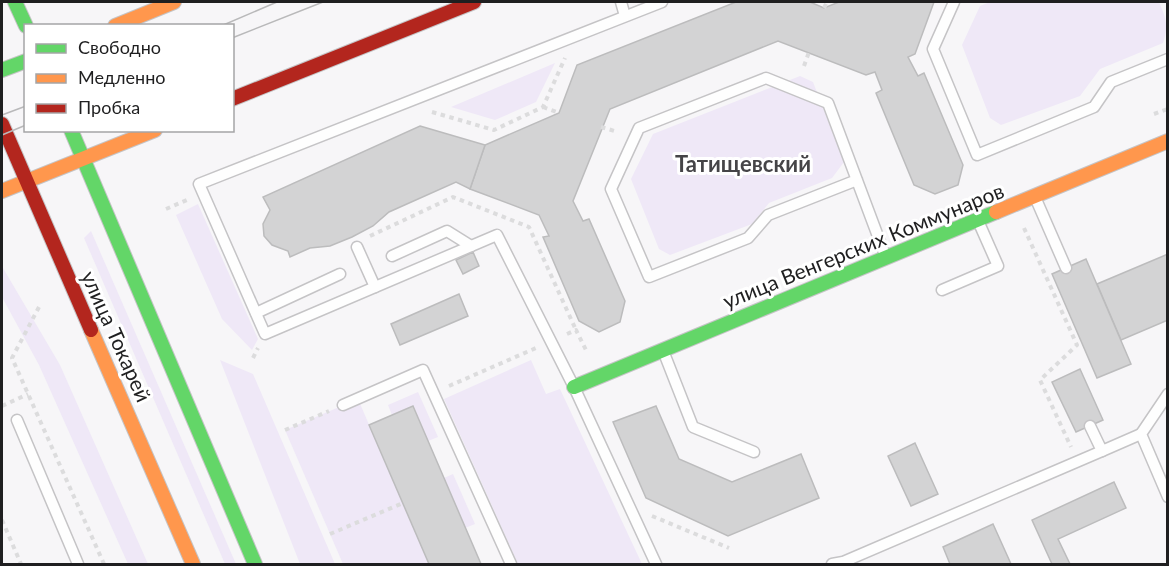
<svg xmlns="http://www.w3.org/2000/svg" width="1169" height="566" font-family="Lato,sans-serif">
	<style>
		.green { fill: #efe8f7 }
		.building { fill: #d3d3d4; stroke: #bcbcbd; stroke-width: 1.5 }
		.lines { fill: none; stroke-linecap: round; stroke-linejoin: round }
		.lane-casing { stroke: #c5c4c6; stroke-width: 13 }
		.fast-casing { stroke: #c5c4c6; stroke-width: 16 }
		.slow-casing { stroke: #c5c4c6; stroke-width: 16 }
		.jam-casing { stroke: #c5c4c6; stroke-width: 16 }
		.path { stroke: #dcdcdd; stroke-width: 4; stroke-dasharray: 4.5 4.5; stroke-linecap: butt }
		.lane { stroke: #fefefe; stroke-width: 10 }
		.fast { stroke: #63d668; stroke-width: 14 }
		.slow { stroke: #ff974d; stroke-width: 14 }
		.jam { stroke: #b3261e; stroke-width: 14 }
		.tram { stroke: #b9b9ba; stroke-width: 1.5 }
		.labels { text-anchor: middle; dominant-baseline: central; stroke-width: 6; stroke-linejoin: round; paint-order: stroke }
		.street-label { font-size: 21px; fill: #1f1f20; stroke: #fff }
		.neighbourhood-label { font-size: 22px; font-weight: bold; fill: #454447; stroke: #fff }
	</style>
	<rect width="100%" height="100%" fill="#f7f6f8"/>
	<g class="green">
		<path d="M 990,2 L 1159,2 C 1166,18 1169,26 1163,43 L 1100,69 L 1080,96 L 1001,125 L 990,118 L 962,45 L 980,6 Z"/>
		<polygon points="555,63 536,102 495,120 451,107"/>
		<polygon points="800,76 813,82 844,162 832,178 769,203 752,224 670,255 659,249 631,179 653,134"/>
		<polygon points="198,204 258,339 252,350 222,319 176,215"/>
		<polygon points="91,231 236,564 225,564 84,238"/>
		<polygon points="3,268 60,365 148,564 128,564 39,365 2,297"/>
		<polygon points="220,360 253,374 335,564 300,564"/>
		<polygon points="531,360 546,394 560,389 642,564 518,564 444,399"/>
		<polygon points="418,392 438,437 428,441 413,406 392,415 388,405"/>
		<polygon points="358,399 429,564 343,564 285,430"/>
		<polygon points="453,474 475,524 465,528 444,478"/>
	</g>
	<g class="building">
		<polygon points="736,2 810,2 824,8 839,2 934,2 915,54 908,57 918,76 924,73 963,165 958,185 935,194 914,185 876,93 882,90 875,72 866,75 778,41 610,109 573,201 583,221 589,219 625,301 620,322 599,332 579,321 543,237 549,236 539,215 470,189 485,145 559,113 577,65"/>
		<polygon points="420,126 485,145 470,189 456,182 389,212 373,226 352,237 330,246 310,248 290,257 288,251 272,245 264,236 263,224 270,210 263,197"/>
		<polygon points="473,252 479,266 463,274 456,260"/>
		<polygon points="1168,254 1168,320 1121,340 1097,284"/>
		<polygon points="1086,259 1131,364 1097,378 1052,274"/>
		<polygon points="459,294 468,316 400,345 391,324"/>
		<polygon points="1080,369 1103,420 1076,432 1052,382"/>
		<polygon points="413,406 444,478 481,564 429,564 369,425"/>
		<polygon points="656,406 679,459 732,482 801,454 819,498 728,536 646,498 613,422"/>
		<polygon points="915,443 938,494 911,506 888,456"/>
		<polygon points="1114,482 1126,508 1058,539 1070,564 1052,564 1032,520"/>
		<polygon points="993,524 1011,564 950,564 943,547"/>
	</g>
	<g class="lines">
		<defs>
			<g id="lane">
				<polyline points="621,2 625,16"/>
				<polyline points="954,2 933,49 977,155 1094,107 1111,82 1168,59"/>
				<polyline points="857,180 768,215 748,238 649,277 611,189 639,128 766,78 828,103 885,255"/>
				<polyline points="1035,197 1066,268"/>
				<polyline points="357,247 375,287"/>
				<polyline points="392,256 447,231 471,246"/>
				<polyline points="942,290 998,266 979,223"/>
				<polyline points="256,313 340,274"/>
				<polyline points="664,353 693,427 754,452"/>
				<polyline points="1168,394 1141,434 1168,497"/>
				<polyline points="343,405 423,370 511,564"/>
				<polyline points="17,420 78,564"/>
				<polyline points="1090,426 1102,451 1141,434"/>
				<polyline points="656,564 574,387 497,235 265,334 199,184 662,2"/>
				<polyline points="832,564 843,562 1102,451"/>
			</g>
			<g id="fast">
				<polyline points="15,2 26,26"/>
				<polyline points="2,70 26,61"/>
				<polyline points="71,130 255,564"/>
				<polyline points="574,387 996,212"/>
			</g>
			<g id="slow">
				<polyline points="115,26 174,2"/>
				<polyline points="2,191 155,130"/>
				<polyline points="996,212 1168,141"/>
				<polyline points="91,330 193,564"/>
			</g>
			<g id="jam">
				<polyline points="232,99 474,2"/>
				<polyline points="2,124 91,330"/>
			</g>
		</defs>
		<use href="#lane" class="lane-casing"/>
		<use href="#fast" class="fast-casing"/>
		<use href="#slow" class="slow-casing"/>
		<use href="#jam" class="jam-casing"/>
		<g class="path">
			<polyline points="824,8 827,2"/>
			<polyline points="804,66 809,52"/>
			<polyline points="543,107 559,113"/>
			<polyline points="432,112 494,130 543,107 565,58"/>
			<polyline points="1154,114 1168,109"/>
			<polyline points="601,127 618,132"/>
			<polyline points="166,209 187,200"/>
			<polyline points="1024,228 1077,345 1040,380 1071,447"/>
			<polyline points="370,236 453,197 529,227 576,330"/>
			<polyline points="39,307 12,358 104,564"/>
			<polyline points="567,334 576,330 586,350 588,350"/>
			<polyline points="253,358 258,348"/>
			<polyline points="449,386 536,348"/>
			<polyline points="2,406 28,394"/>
			<polyline points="285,430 329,411"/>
			<polyline points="652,516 729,548"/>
			<polyline points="2,520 21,564"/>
			<polyline points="330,534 403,503"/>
		</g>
		<use href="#lane" class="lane"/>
		<use href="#fast" class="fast"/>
		<use href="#slow" class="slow"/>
		<use href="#jam" class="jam"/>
		<g class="tram">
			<polyline points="221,26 277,2"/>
			<polyline points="232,38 323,2"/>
			<polyline points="2,115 26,106"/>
			<polyline points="2,135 26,125"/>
		</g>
	</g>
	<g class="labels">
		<g class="street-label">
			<text transform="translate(863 245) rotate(-22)">улица Венгерских Коммунаров</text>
			<text transform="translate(117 336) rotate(66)">улица Токарей</text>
		</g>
		<g class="neighbourhood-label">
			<text x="743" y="163">Татищевский</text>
		</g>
	</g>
	<rect width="1169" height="566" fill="none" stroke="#1f1f20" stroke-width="6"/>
	<rect x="24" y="24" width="210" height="108" fill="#ffffff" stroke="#a5a5a6" stroke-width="1.5"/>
	<rect x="36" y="44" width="30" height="9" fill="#63d668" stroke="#a5a5a6" stroke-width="1.5"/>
	<text x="78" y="54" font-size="18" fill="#1f1f20">Свободно</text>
	<rect x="36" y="74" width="30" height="9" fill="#ff974d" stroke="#a5a5a6" stroke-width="1.5"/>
	<text x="78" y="84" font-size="18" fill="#1f1f20">Медленно</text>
	<rect x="36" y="104" width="30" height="9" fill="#b3261e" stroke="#a5a5a6" stroke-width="1.5"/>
	<text x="78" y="114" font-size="18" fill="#1f1f20">Пробка</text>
</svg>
